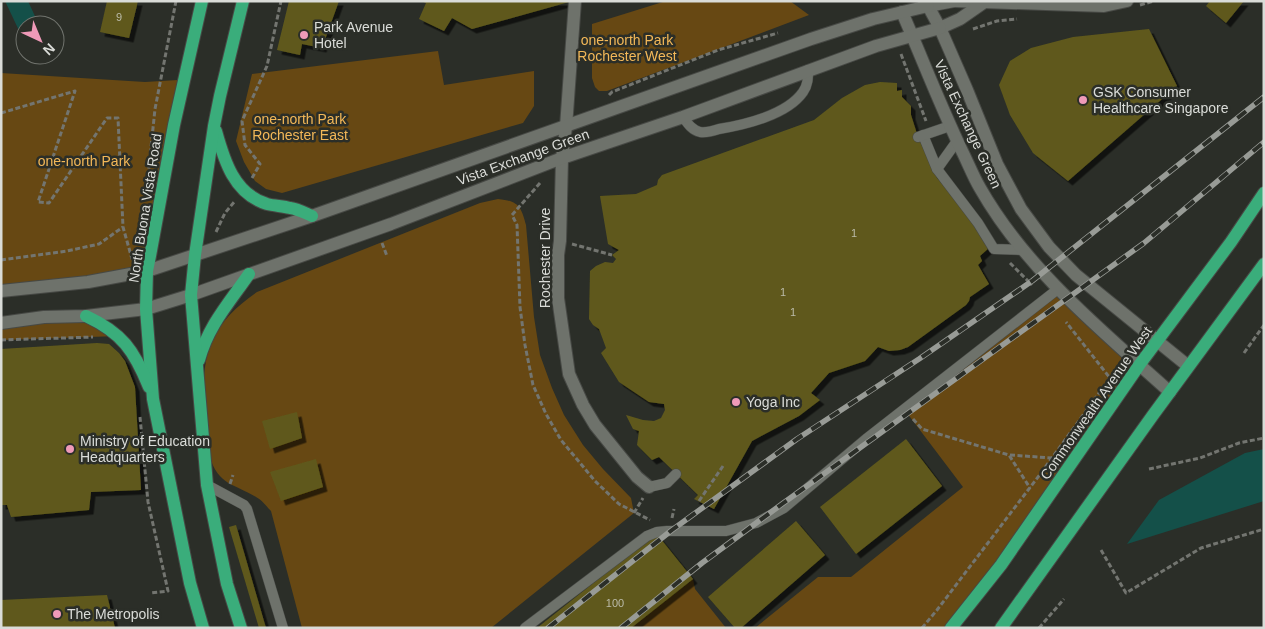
<svg xmlns="http://www.w3.org/2000/svg" width="1265" height="629" font-family="Arial,sans-serif">
	<style>
		.green { fill: #674813 }
		.water { fill: #145049 }
		.building { fill: #5f591b; filter: url(#shadow) }
		.lines { fill: none; stroke-linecap: round; stroke-linejoin: round }
		.service-casing { stroke: #474945; stroke-width: 11 }
		.minor-casing { stroke: #474945; stroke-width: 14 }
		.tertiary-casing { stroke: #474945; stroke-width: 14 }
		.primary-casing { stroke: #474945; stroke-width: 14 }
		.path { stroke: #737570; stroke-width: 3; stroke-dasharray: 5 2.5; stroke-linecap: butt }
		.service { stroke: #6e726b; stroke-width: 10 }
		.minor { stroke: #6e726b; stroke-width: 12 }
		.tertiary { stroke: #6e726b; stroke-width: 12 }
		.primary { stroke: #3aad7b; stroke-width: 12 }
		.rail-casing { stroke: #989b96; stroke-width: 5.5 }
		.rail { stroke: #2b2e28; stroke-width: 4; stroke-dasharray: 11; stroke-linecap: butt }
		.poi-dot { fill: #ef9ab8; stroke: #2b2e28; stroke-width: 2 }
		.labels { text-anchor: middle; dominant-baseline: central; stroke-width: 5; stroke-linejoin: round; paint-order: stroke }
		.number-label { font-size: 11px; fill: #bbbba9 }
		.poi-label { font-size: 14px; fill: #dadcd8; stroke: #2b2e28; text-anchor: start }
		.park-label { font-size: 14px; fill: #f3b858; stroke: #2b2e28 }
		.street-label { font-size: 14px; fill: #dadcd8; stroke: #2b2e28 }
	</style>
	<defs>
		<filter id="shadow"><feDropShadow dx="4.5" dy="4.5" stdDeviation="0" flood-color="#0009"/></filter>
	</defs>
	<rect width="100%" height="100%" fill="#2b2e28"/>
	<g class="green">
		<polygon points="666,1 790,1 809,15 607,91 599,91 595,87 592,78 592,24"/>
		<polygon points="438,51 444,85 534,71 534,106 523,123 282,193 266,189 255,181 244,162 236,141 252,74"/>
		<polygon points="1,73 145,82 178,80 174,126 147,271 1,291"/>
		<path d="M 498,199 C 518,201 521,206 526,225 L 534,317 L 540,355 L 552,388 L 564,415 L 583,445 L 603,469 L 631,498 L 634,513 L 491,628 L 302,628 L 271,511 C 266,506 262,500 256,497 C 235,484 218,485 210,457 C 204,385 188,339 257,292 L 480,203 Z"/>
		<polygon points="1058,289 1140,364 951,628 755,628 818,577 851,577 963,487 904,409"/>
		<polygon points="86,316 119,336 1,340 1,323"/>
		<polygon points="693,579 695,589 726,628 631,628"/>
	</g>
	<g class="water">
		<polygon points="5,1 28,1 39,25 25,25 25,38 23,39"/>
		<polygon points="1264,449 1264,501 1127,544 1159,500 1245,453"/>
	</g>
	<g class="building">
		<polygon points="107,1 138,1 129,38 100,32"/>
		<polygon points="289,1 339,1 322,48 302,44 300,55 277,50"/>
		<polygon points="421,1 569,1 569,2 472,29 452,18 444,31 419,19 426,3"/>
		<polygon points="1210,1 1244,1 1226,23 1206,6"/>
		<polygon points="1149,29 1177,86 1068,181 1033,153 1010,115 999,85 1010,61 1031,48 1073,37"/>
		<polygon points="880,82 897,83 897,91 902,90 902,97 911,106 911,115 918,137 937,178 969,214 991,246 980,256 982,261 978,265 989,284 970,297 969,301 966,305 908,347 900,350 889,351 878,347 865,361 829,373 811,393 820,400 799,416 752,441 714,509 694,499 698,495 659,457 652,460 637,445 639,431 633,429 626,415 643,420 654,421 661,418 665,410 664,404 649,402 619,382 601,353 606,348 599,329 593,325 589,319 590,271 596,266 605,262 613,263 616,259 612,255 619,250 608,244 600,196 636,194 657,185 658,180 662,175 814,120 842,98 865,85"/>
		<polygon points="97,343 109,344 119,353 125,361 135,387 141,490 91,492 89,510 11,517 7,505 1,505 1,349"/>
		<polygon points="297,412 302,438 270,449 262,421"/>
		<polygon points="906,439 942,486 856,554 820,507"/>
		<polygon points="316,459 323,487 281,501 270,472"/>
		<polygon points="796,521 825,555 741,628 735,628 708,597"/>
		<polygon points="236,525 266,628 259,628 229,527"/>
		<polygon points="656,533 693,579 631,628 537,628"/>
		<polygon points="107,595 115,628 1,628 1,600"/>
	</g>
	<g class="lines">
		<defs>
			<g id="service">
				<path d="M 683,117 C 688,124 692,130 700,132 C 706,133 713,131 719,129 C 744,125 787,115 803,92 C 808,85 808,78 808,70"/>
				<polyline points="923,135 937,169 978,223 994,249 1024,250"/>
				<polyline points="918,137 950,126"/>
				<polyline points="937,169 957,141"/>
				<polyline points="207,485 244,505 247,509 283,628"/>
				<polyline points="649,487 667,483 676,474"/>
				<polyline points="525,628 647,536 657,532 667,531 726,531 756,523 784,508 866,439 1058,289"/>
			</g>
			<g id="minor">
				<polyline points="575,1 566,127 562,158 560,241 558,255 558,298 569,374 583,405 595,425 637,477 649,487"/>
				<polyline points="924,1 928,6 940,28 967,90 997,164 1021,209 1049,247 1076,275 1188,366"/>
				<polyline points="954,1 1104,6 1127,1"/>
				<polyline points="928,6 954,1"/>
				<path d="M 902,12 C 922,58 940,105 962,151 C 968,163 973,176 980,188 C 1026,269 1101,330 1170,392"/>
				<polyline points="940,28 960,19 983,3"/>
			</g>
			<g id="tertiary">
				<polyline points="1,291 88,282 147,271 312,216 811,39 873,19 928,6"/>
				<polyline points="1,323 44,317 86,316 146,309 191,295 391,224 562,158 683,117 876,46 940,28"/>
			</g>
			<g id="primary">
				<polyline points="202,1 174,125 150,256 147,271 146,309 153,399 190,583 203,628"/>
				<path d="M 216,131 C 224,160 234,194 267,204 C 275,206 283,206 290,208 C 298,209 305,213 312,216"/>
				<path d="M 86,316 C 122,333 134,350 149,387"/>
				<path d="M 199,360 C 208,326 229,303 249,274"/>
				<polyline points="241,628 227,584 207,485 191,295 195,255 214,126 220,96 243,1"/>
				<polyline points="951,628 1001,565 1140,364 1231,242 1264,193"/>
				<polyline points="1001,628 1153,415 1264,264"/>
			</g>
		</defs>
		<use href="#service" class="service-casing"/>
		<use href="#minor" class="minor-casing"/>
		<use href="#tertiary" class="tertiary-casing"/>
		<use href="#primary" class="primary-casing"/>
		<g class="path">
			<polyline points="1140,5 1154,1"/>
			<polyline points="973,29 997,21 1017,19"/>
			<polyline points="901,54 926,121"/>
			<polyline points="609,95 612,92 718,50 778,33"/>
			<polyline points="1,113 75,91 38,202 49,203 107,118 118,118 123,227 132,259"/>
			<polyline points="148,176 155,109 176,1"/>
			<polyline points="252,178 260,164 245,145 242,121 267,66 281,1"/>
			<polyline points="540,183 512,215 517,225 520,307 525,345 533,385 546,414 561,440 595,481 619,504 650,520"/>
			<polyline points="216,232 225,213 235,201"/>
			<polyline points="382,243 387,256"/>
			<polyline points="572,244 612,255"/>
			<polyline points="1,260 67,251 99,244 123,227"/>
			<polyline points="1010,263 1032,285"/>
			<polyline points="1,340 93,337"/>
			<polyline points="1244,353 1264,325"/>
			<polyline points="140,417 148,502 168,591 151,593"/>
			<polyline points="913,419 922,429 1009,455 1030,488"/>
			<polyline points="1010,455 1052,458"/>
			<polyline points="1149,469 1200,458 1239,443 1264,438"/>
			<polyline points="230,484 233,475"/>
			<polyline points="699,501 723,466"/>
			<polyline points="634,513 643,498"/>
			<polyline points="672,518 674,509"/>
			<polyline points="1101,550 1126,593 1201,548 1264,529"/>
			<polyline points="922,628 937,610 1041,473 1110,378 1066,322"/>
			<polyline points="1039,628 1064,599"/>
		</g>
		<use href="#service" class="service"/>
		<use href="#minor" class="minor"/>
		<use href="#tertiary" class="tertiary"/>
		<use href="#primary" class="primary"/>
		<defs>
			<g id="rail">
				<polyline points="548,628 672,530 797,439 919,359 1032,281 1264,97"/>
				<polyline points="621,628 702,563 782,504 1144,243 1264,142"/>
			</g>
		</defs>
		<use href="#rail" class="rail-casing"/>
		<use href="#rail" class="rail"/>
	</g>
	<g class="poi-dot">
		<circle cx="304" cy="35" r="5"/>
		<circle cx="1083" cy="100" r="5"/>
		<circle cx="736" cy="402" r="5"/>
		<circle cx="70" cy="449" r="5"/>
		<circle cx="57" cy="614" r="5"/>
	</g>
	<g class="labels">
		<g class="number-label">
			<text x="119" y="17">9</text>
			<text x="854" y="233">1</text>
			<text x="783" y="292">1</text>
			<text x="793" y="312">1</text>
			<text x="615" y="603">100</text>
		</g>
		<g class="poi-label">
			<text x="314" y="27">Park Avenue<tspan x="314" dy="16">Hotel</tspan></text>
			<text x="1093" y="92">GSK Consumer<tspan x="1093" dy="16">Healthcare Singapore</tspan></text>
			<text x="746" y="402">Yoga Inc</text>
			<text x="80" y="441">Ministry of Education<tspan x="80" dy="16">Headquarters</tspan></text>
			<text x="67" y="614">The Metropolis</text>
		</g>
		<g class="park-label">
			<text x="627" y="40">one-north Park<tspan x="627" dy="16">Rochester West</tspan></text>
			<text x="300" y="119">one-north Park<tspan x="300" dy="16">Rochester East</tspan></text>
			<text x="84" y="161">one-north Park</text>
		</g>
		<g class="street-label">
			<text transform="translate(968 124) rotate(65)">Vista Exchange Green</text>
			<text transform="translate(523 157) rotate(-20)">Vista Exchange Green</text>
			<text transform="translate(145 208) rotate(-81)">North Buona Vista Road</text>
			<text transform="translate(545 258) rotate(-90)">Rochester Drive</text>
			<text transform="translate(1096 403) rotate(-55)">Commonwealth Avenue West</text>
		</g>
	</g>
	<rect width="1265" height="629" fill="none" stroke="#dadcd8" stroke-width="5"/>
	<g transform="translate(40 40) rotate(136)"><circle r="24" fill="#2b2e28" stroke="#71746e"/>
	<path d="M0-4L9 19L0 12L-9 19Z" fill="#ef9ab8"/>
	<text y="-8" font-size="14" font-weight="bold" text-anchor="middle" fill="#dadcd8">N</text>
	</g>
</svg>
